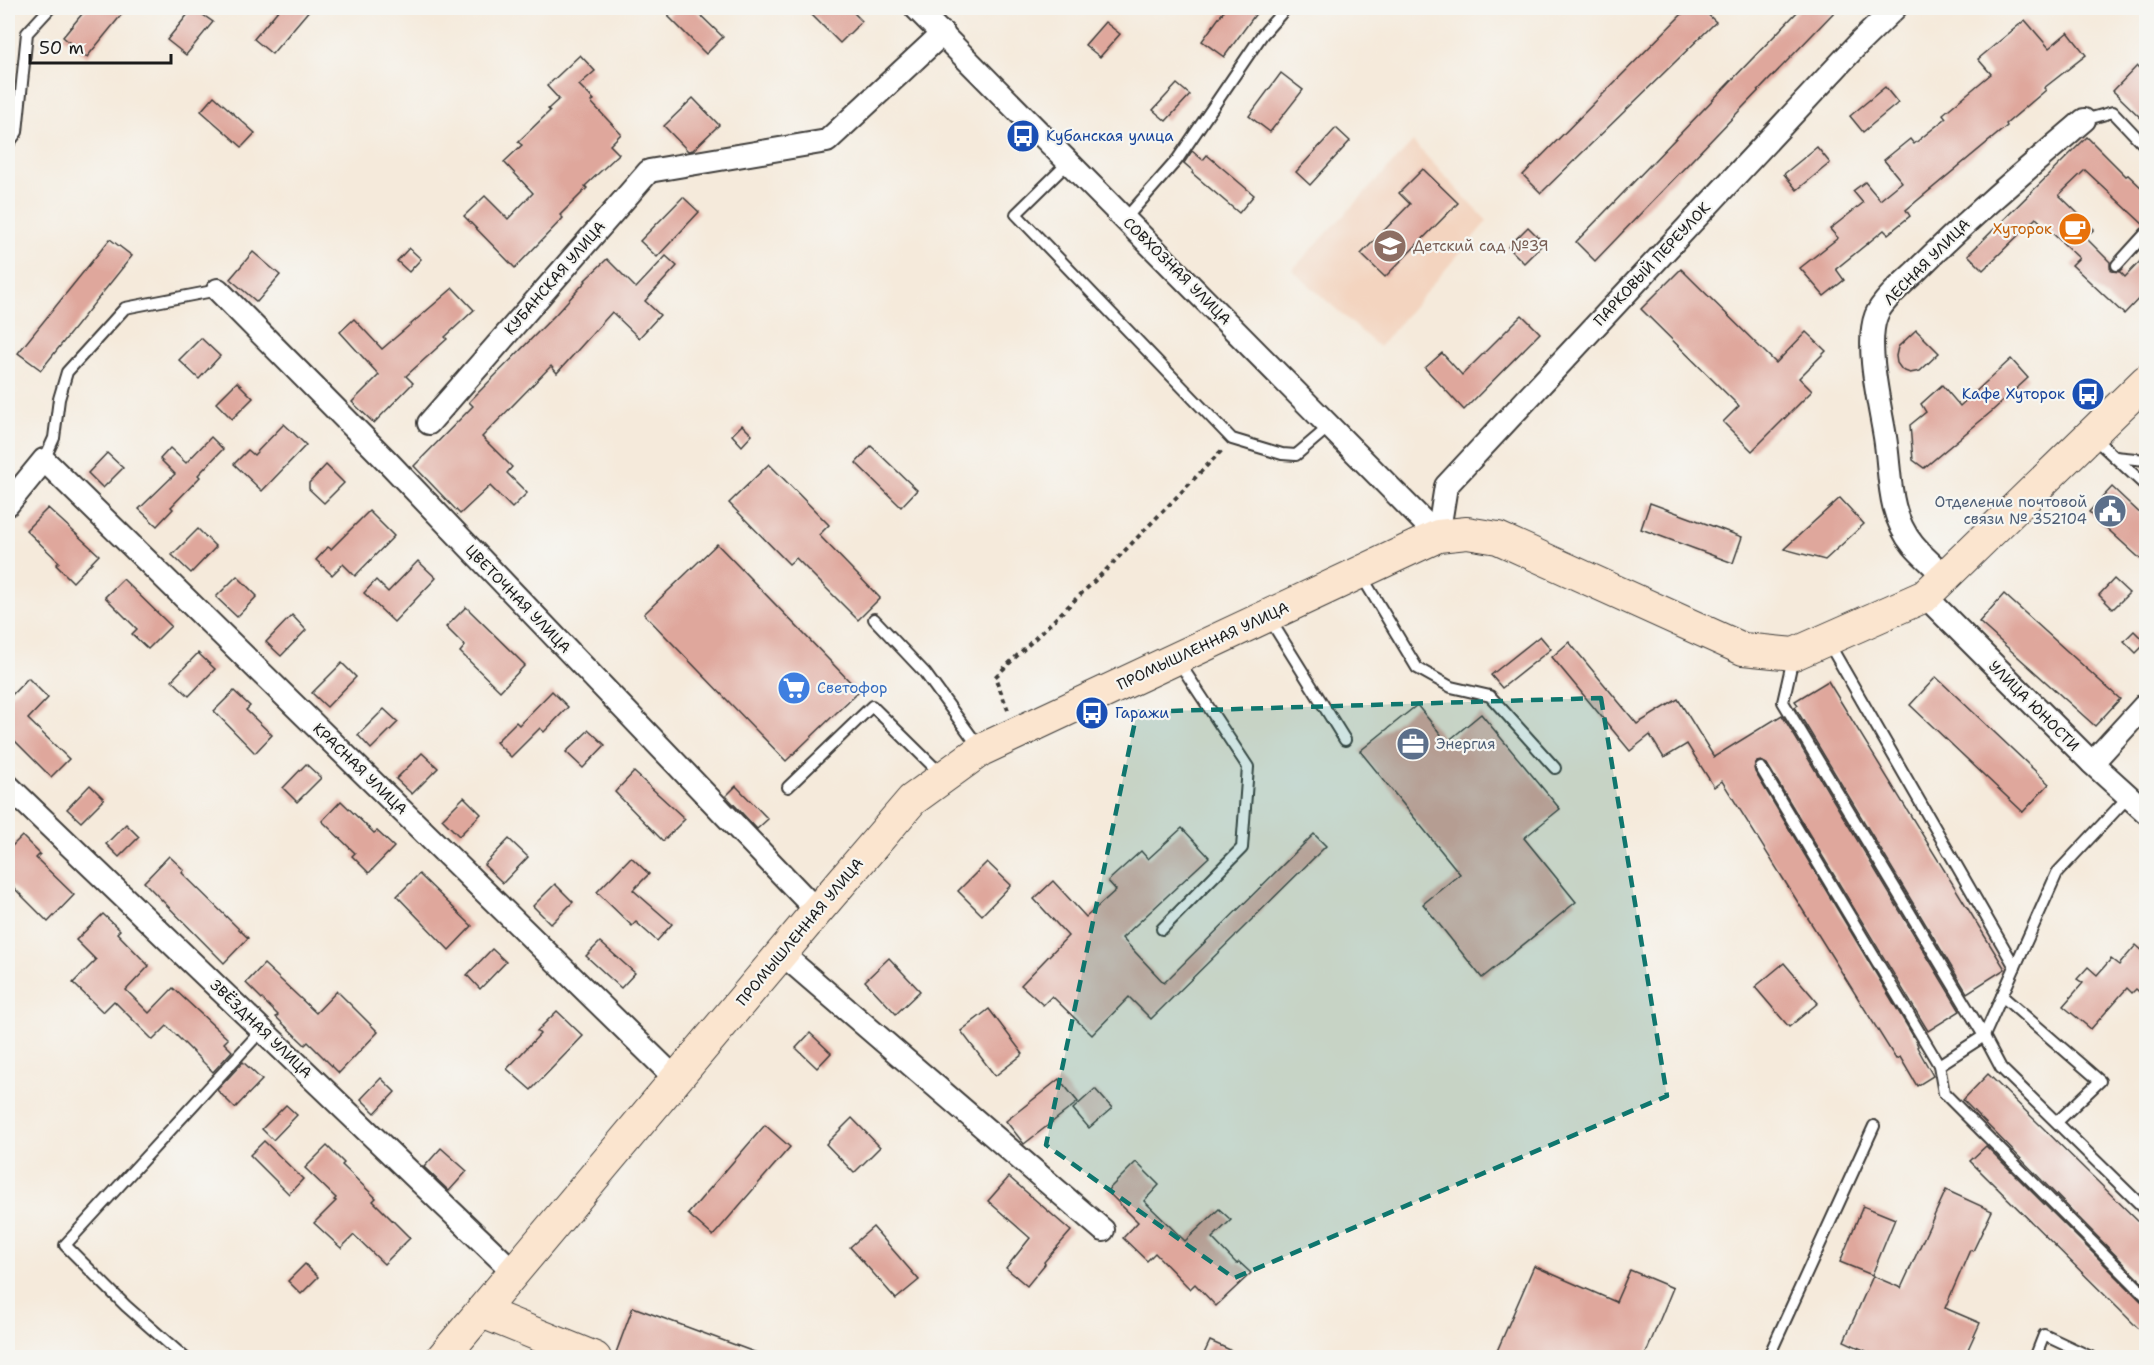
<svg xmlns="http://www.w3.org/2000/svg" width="2154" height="1365" font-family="'Shantell Sans',sans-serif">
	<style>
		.built { fill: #f3d4bf }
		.building { fill: #dfa79c }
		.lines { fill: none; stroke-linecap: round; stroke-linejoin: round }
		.lane-casing { stroke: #3d3b39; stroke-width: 14 }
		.street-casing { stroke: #3d3b39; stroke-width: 26 }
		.secondary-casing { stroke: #3d3b39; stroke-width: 34 }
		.path { stroke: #3d3b39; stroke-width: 4; stroke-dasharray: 4.5 4.5; stroke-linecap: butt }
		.lane { stroke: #fff; stroke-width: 10 }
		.street { stroke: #fff; stroke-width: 22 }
		.secondary { stroke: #fbe5cf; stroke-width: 32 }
		.marked { fill: #0f766e; fill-opacity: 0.2; stroke: #0f766e; stroke-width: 4.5; stroke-dasharray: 12 8; stroke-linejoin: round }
		.labels { text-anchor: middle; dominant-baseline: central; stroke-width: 4.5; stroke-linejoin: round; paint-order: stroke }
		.transit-label { font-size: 15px; fill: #164399; stroke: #f6f6f2; text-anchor: start }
		.food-label { font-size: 15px; fill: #c56008; stroke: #f6f6f2; text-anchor: end }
		.education-label { font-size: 15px; fill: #785e54; stroke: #f6f6f2; text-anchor: start }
		.street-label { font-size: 15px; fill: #1c1c1c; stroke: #f6f6f2 }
		.service-label { font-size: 15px; fill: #4e5e75; stroke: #f6f6f2; text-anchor: end }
		.shop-label { font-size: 15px; fill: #366cbe; stroke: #f6f6f2; text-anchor: start }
	</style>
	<rect width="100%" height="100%" fill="#f6f6f2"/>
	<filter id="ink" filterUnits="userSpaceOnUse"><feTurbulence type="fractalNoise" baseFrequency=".0167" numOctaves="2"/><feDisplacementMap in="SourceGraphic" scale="12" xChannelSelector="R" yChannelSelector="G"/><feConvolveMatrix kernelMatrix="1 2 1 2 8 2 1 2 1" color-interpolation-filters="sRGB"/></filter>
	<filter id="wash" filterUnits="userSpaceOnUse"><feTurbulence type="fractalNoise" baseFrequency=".008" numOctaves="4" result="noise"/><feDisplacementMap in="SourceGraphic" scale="24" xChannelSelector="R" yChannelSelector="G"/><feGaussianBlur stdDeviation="1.35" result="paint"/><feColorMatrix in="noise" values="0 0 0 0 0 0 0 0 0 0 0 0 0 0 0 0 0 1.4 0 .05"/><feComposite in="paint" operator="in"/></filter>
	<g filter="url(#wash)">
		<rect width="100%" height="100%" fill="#f5eadb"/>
		<polygon class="built" points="1413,142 1487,221 1379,347 1292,270"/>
		<g id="blocks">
			<g class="building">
				<polygon points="87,8 127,8 87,57 63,37"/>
				<polygon points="193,8 213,22 186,55 167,40"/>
				<polygon points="280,8 311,8 272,54 254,39"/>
				<polygon points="677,8 693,8 723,37 706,54 668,16"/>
				<polygon points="805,8 849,8 862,21 840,43"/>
				<polygon points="1226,8 1260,8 1224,57 1202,41"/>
				<polygon points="1688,8 1701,8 1716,22 1541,193 1523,175"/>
				<polygon points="1801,8 1838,8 1595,261 1576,242"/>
				<polygon points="2025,20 2049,48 2068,32 2086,55 2044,88 2046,90 2006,124 2007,126 1906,210 1910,216 1888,234 1884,230 1836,269 1844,280 1824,296 1800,268 1838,238 1830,229 1863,203 1853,191 1865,182 1880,200 1902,182 1884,160 1910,139 1914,144 1946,118 1943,114 1991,74 1978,59"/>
				<polygon points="1105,22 1120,34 1100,57 1085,45"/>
				<polygon points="580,55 595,71 579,85 594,100 591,102 621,134 610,145 619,154 585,186 587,188 560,215 563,218 515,268 464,216 485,196 508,219 533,193 504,162 522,145 518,142 550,111 548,109 559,99 547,86"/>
				<polygon points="2137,66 2146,75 2146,123 2113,91"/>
				<polygon points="1281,73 1303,90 1270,132 1249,116"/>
				<polygon points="1177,84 1190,95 1166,121 1153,110"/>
				<polygon points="1885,87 1898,103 1863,132 1850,116"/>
				<polygon points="214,96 255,133 242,147 201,111"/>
				<polygon points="693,98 719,125 693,150 688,151 664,126"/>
				<polygon points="1336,128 1350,141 1310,185 1296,172"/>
				<polygon points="2087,137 2126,176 2128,175 2146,192 2146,226 2145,226 2085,170 2059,195 2094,229 2086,238 2110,262 2110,267 2112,271 2120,272 2125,277 2146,255 2146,291 2124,314 2072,265 2079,258 2036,218 1983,270 1968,255"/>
				<polygon points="1817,147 1830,163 1797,190 1784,174"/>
				<polygon points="1192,151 1203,160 1207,155 1254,195 1239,213 1192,173 1193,171 1184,163"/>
				<polygon points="1423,169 1458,203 1385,277 1361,254 1410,204 1399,193"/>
				<polygon points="683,197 699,212 657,257 640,241"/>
				<polygon points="1528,227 1544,243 1524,263 1508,247"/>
				<polygon points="110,239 132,256 41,370 18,353"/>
				<polygon points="409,248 421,259 409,272 397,261"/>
				<polygon points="253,252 280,275 257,302 230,279"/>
				<polygon points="666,256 677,266 645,301 660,315 639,338 612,312 557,373 551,366 482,437 512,467 507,473 527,493 512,508 490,486 460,514 414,466 473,406 469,402 555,315 586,281 585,280 607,259 636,288"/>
				<polygon points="1681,269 1776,363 1806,332 1826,351 1799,378 1812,391 1752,451 1723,422 1739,406 1641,309"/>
				<polygon points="453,288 474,310 445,337 447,339 406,376 413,383 374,423 352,402 379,375 340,332 354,319 382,349"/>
				<polygon points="1522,315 1540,333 1464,410 1425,368 1442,353 1462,375"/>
				<polygon points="1916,330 1939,353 1920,371 1910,373 1902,370 1897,363 1896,356 1898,347"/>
				<polygon points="201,338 220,356 199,379 179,360"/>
				<polygon points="2011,359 2028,378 1991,412 1924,468 1913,460 1910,425 1926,412 1921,404 1942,385 1960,406"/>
				<polygon points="237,382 253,398 232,419 216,403"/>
				<polygon points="284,424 306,445 262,491 234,464 248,450 254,455"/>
				<polygon points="742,425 752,435 742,446 732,435"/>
				<polygon points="211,437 223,449 198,475 200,477 171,507 173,509 157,526 139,509 175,474 160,459 170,448 186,463"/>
				<polygon points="871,446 917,490 901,507 856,463"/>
				<polygon points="107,453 123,468 103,488 88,473"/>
				<polygon points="769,464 829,525 819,535 880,598 858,620 796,558 789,564 729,503"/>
				<polygon points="326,465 344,483 324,503 309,489 309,483"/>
				<polygon points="2112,487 2146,519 2146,564 2089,512"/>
				<polygon points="1840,498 1864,524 1825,560 1784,549"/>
				<polygon points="1650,503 1742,537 1733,563 1641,529"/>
				<polygon points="48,508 99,555 73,582 56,565 59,562 26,530"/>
				<polygon points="369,511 394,536 355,576 343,564 332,575 316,560 328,547 331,549"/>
				<polygon points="198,529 216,547 191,573 172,555"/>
				<polygon points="717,544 859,691 786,761 644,614"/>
				<polygon points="418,561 436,578 394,622 364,593 376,580 388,592"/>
				<polygon points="237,576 257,596 237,617 216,597"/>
				<polygon points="123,579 171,626 148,649 132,634 137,629 105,597"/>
				<polygon points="2114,579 2129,593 2113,609 2099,595"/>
				<polygon points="2004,594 2120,699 2095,726 1979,622"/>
				<polygon points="466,607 525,665 500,691 460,652 465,646 446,627"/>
				<polygon points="292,615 306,630 281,656 266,642"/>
				<polygon points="2134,631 2146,643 2136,653 2124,641"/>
				<polygon points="1540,636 1551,649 1502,688 1491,675"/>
				<polygon points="1569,642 1637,724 1678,699 1714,757 1782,715 1960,1011 1928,1031 1767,764 1761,761 1757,762 1754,768 1755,772 1915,1039 1918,1046 1917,1047 1933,1076 1917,1086 1900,1057 1896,1059 1722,781 1714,787 1687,744 1664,758 1650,735 1630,751 1552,657"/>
				<polygon points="198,653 215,669 189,696 172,680"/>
				<polygon points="342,663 356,677 327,707 312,693"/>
				<polygon points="1936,677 2049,784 2023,812 1910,705"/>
				<polygon points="28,678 48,698 28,719 69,759 51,777 8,734 8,699"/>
				<polygon points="1828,681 2005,969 1967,993 1795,707 1798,705 1795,701"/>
				<polygon points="234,691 250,706 246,710 272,735 255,753 214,711"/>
				<polygon points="552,691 568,707 544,732 540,728 511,757 496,742 516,722 519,725"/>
				<polygon points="1417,705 1447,742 1481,714 1560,809 1524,838 1576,902 1482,978 1423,904 1460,874 1360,751"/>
				<polygon points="384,709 398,722 371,749 358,735"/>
				<polygon points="589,730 605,745 583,768 566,752"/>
				<polygon points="422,753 438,768 412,794 396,779"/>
				<polygon points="306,764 321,778 297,802 283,788"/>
				<polygon points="634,772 685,819 663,841 615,792"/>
				<polygon points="90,785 104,799 81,822 67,809"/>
				<polygon points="736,786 768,819 757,829 726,796"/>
				<polygon points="464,797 481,814 459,836 442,819"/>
				<polygon points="341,801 374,833 377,831 394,847 369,873 352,856 355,853 322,821"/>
				<polygon points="126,824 139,837 119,857 106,844"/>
				<polygon points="1182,828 1209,857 1122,938 1164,983 1314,834 1326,846 1151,1019 1129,997 1092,1035 1052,996 1043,1005 1021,985 1068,936 1034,899 1053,881 1086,917 1116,890 1108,881 1141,851 1148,859"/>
				<polygon points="22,836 40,854 36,858 74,895 48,922 8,882 8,850"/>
				<polygon points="509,839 528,857 503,883 484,865"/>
				<polygon points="169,856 184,870 182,873 248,938 224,963 144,882"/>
				<polygon points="631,857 649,874 633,890 672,924 657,941 636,922 632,926 597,892"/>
				<polygon points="987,862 1011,885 982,915 958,891"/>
				<polygon points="419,874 472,926 449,950 397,896"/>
				<polygon points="555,884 573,902 551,924 533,906"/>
				<polygon points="103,914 120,930 117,933 149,966 126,990 149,1013 173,988 228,1039 224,1043 232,1051 213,1072 167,1026 153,1040 114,1001 103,1012 73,983 96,960 76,940"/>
				<polygon points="600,942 635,973 621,988 586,956"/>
				<polygon points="2136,945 2146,954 2146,998 2136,989 2132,993 2127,988 2091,1029 2063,1006 2083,983 2077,979 2088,967 2097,975 2111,959 2119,965"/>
				<polygon points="492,949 506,962 480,989 467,975"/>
				<polygon points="889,958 920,991 896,1014 865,981"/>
				<polygon points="1784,963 1818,1003 1789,1027 1755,987"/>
				<polygon points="264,964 316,1013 337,991 378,1032 339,1073 308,1042 305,1045 276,1017 278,1015 246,983"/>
				<polygon points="989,1009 1023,1054 995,1076 961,1031"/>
				<polygon points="557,1011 583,1036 531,1090 507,1069 540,1034 537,1031"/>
				<polygon points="810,1033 831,1053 817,1068 796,1048"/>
				<polygon points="243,1062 262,1080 235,1108 217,1090"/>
				<polygon points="1988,1074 2146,1229 2146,1286 1963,1100"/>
				<polygon points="381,1078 395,1092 375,1113 361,1099"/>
				<polygon points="1059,1079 1078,1102 1024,1144 1006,1121"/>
				<polygon points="1095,1089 1112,1108 1089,1128 1073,1109"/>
				<polygon points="286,1105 297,1115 273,1140 262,1129"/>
				<polygon points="852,1118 880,1147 854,1173 826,1144"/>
				<polygon points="765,1125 790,1147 713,1236 688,1214"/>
				<polygon points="264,1141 303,1179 289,1194 250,1155"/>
				<polygon points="327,1146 344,1163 342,1165 376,1198 373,1201 410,1238 384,1264 354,1235 341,1248 314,1223 336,1201 334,1200 336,1198 305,1168"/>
				<polygon points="1986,1146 2141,1301 2146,1303 2146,1336 1970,1161"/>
				<polygon points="441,1148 467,1171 449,1191 424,1167"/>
				<polygon points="1136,1162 1159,1185 1144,1201 1185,1241 1219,1209 1231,1220 1212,1238 1237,1264 1239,1262 1251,1273 1216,1306 1195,1284 1190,1289 1155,1253 1147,1261 1123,1238 1138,1222 1107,1191"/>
				<polygon points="1009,1177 1071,1231 1044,1262 1045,1264 1027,1286 1006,1268 1030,1238 988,1201"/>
				<polygon points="1946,1190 1992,1211 1973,1251 1970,1250 1945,1308 1980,1323 1964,1358 1881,1358 1844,1341 1873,1276 1901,1288"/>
				<polygon points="1863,1206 1895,1219 1872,1275 1840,1262"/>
				<polygon points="873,1227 919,1280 896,1299 850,1247"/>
				<polygon points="305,1264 318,1277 301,1294 288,1281"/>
				<polygon points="1534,1266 1616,1302 1630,1270 1673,1288 1644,1358 1494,1358"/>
				<polygon points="633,1307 765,1356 764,1358 614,1358"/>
				<polygon points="1210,1341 1248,1358 1202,1358"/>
			</g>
		</g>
	</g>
	<g filter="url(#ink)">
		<use href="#blocks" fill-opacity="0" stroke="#3d3b39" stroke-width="1.5"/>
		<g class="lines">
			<defs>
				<g id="lane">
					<polyline points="2084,120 2113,112 2146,147"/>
					<polyline points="8,144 17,132 27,33 50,8"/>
					<polyline points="1069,162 1016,214 1232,439 1282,454 1296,455 1330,426"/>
					<polyline points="1125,219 1177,160 1262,35 1286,8"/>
					<polyline points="2117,265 2146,233"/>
					<polyline points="2093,437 2146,486"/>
					<polyline points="2115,457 2146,460"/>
					<polyline points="44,460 54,438 59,399 67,372 125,308 218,290"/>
					<polyline points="1361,575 1417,668 1451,687 1490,696 1555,768"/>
					<polyline points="1269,618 1345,740"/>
					<polyline points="874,619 925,673 979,747"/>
					<polyline points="1828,642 2015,967"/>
					<polyline points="1793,658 1783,702 1984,1036 2001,1068 2146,1210"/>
					<polyline points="1761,768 1939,1065 1944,1093 2146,1296"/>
					<polyline points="788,787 872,706 941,774"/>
					<polyline points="1162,929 1242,848 1248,767 1178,661"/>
					<polyline points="2002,996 2100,1081 2057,1122"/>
					<polyline points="1939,1065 1984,1036 2057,873 2129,796"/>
					<polyline points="185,1358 126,1306 65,1245 262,1030"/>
					<polyline points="1768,1358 1874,1126"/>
					<polyline points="2035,1358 2044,1335 2093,1358"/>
				</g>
				<g id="street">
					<polyline points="916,8 1438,536"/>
					<polyline points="218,290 387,461 817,911"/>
					<polyline points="429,423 649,171 827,141 943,33"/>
					<polyline points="8,504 44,460 676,1079"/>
					<polyline points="1438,536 1446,486 1860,42 1895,8"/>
					<path d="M 1945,577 C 1935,566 1922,556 1913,545 C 1887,513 1891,474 1885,437 C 1880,406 1865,345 1876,316 C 1881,302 1904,282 1915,272 C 1969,218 2027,169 2084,120"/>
					<polyline points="1925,596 2092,763 2146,812"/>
					<polyline points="2092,763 2146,704"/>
					<polyline points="8,786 514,1272"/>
					<polyline points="781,953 1103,1230"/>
				</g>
				<g id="secondary">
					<polyline points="482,1312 595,1358"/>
					<polyline points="442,1358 817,911 912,800 981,750 1438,536 1467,533 1498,538 1743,649 1794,654 1925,596 2146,381"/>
				</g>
			</defs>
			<use href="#lane" class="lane-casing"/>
			<use href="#street" class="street-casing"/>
			<use href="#secondary" class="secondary-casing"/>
			<polyline class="path" points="1008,710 995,677 1107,569 1223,449"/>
			<use href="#lane" class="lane"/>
			<use href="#street" class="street"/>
			<use href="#secondary" class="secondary"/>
		</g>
	</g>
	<path class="marked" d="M 1601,698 L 1667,1096 L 1234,1278 L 1046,1145 L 1137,712 Z"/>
	<defs>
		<symbol id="bus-disc" viewBox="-11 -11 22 22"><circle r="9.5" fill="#1a4fb4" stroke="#f6f6f2"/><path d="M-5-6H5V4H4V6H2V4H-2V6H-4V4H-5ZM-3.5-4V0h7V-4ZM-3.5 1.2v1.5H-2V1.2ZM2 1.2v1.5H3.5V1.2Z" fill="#fff"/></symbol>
		<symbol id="cafe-disc" viewBox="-11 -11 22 22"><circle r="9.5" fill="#e8710a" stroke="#f6f6f2"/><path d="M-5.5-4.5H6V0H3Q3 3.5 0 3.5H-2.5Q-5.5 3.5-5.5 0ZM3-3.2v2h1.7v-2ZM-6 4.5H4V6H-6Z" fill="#fff"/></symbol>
		<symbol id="school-disc" viewBox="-11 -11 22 22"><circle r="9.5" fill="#8d6e63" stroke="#f6f6f2"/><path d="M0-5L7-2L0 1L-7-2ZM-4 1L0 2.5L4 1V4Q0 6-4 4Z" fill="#fff"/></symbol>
		<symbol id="civic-disc" viewBox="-11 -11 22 22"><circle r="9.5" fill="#5c6f8a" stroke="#f6f6f2"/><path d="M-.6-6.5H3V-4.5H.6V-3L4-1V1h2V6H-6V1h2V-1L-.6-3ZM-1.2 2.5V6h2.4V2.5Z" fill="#fff"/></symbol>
		<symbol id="supermarket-disc" viewBox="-11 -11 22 22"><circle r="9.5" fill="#3f7fe0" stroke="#f6f6f2"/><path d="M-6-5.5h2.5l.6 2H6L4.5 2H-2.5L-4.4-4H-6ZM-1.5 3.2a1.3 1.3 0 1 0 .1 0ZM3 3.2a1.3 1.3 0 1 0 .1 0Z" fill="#fff"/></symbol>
		<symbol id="office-disc" viewBox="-11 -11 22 22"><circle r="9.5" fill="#5c6f8a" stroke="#f6f6f2"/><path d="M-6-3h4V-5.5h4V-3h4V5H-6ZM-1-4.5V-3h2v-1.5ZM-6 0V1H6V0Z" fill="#fff"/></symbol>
	</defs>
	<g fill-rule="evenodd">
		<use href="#bus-disc" x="1004" y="117" width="38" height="38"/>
		<use href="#cafe-disc" x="2056" y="210" width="38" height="38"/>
		<use href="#school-disc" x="1371" y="227" width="38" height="38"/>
		<use href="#bus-disc" x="2069" y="375" width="38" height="38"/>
		<use href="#civic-disc" x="2091" y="492" width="38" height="38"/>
		<use href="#supermarket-disc" x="775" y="669" width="38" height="38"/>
		<use href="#bus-disc" x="1073" y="694" width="38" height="38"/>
		<use href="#office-disc" x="1394" y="725" width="38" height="38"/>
	</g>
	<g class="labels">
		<g class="transit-label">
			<text x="1046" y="136">Кубанская улица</text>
			<text x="2065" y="394" text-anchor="end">Кафе Хуторок</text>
			<text x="1115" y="713">Гаражи</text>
		</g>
		<g class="food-label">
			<text x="2052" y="229">Хуторок</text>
		</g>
		<g class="education-label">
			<text x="1413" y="246">Детский сад №39</text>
		</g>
		<g class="street-label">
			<text transform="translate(1927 262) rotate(-45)">ЛЕСНАЯ УЛИЦА</text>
			<text transform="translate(1652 264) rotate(-47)">ПАРКОВЫЙ ПЕРЕУЛОК</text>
			<text transform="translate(1177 271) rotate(45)">СОВХОЗНАЯ УЛИЦА</text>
			<text transform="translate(555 278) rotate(-49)">КУБАНСКАЯ УЛИЦА</text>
			<text transform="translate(518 599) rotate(46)">ЦВЕТОЧНАЯ УЛИЦА</text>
			<text transform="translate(1203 646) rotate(-25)">ПРОМЫШЛЕННАЯ УЛИЦА</text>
			<text transform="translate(2034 706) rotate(45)">УЛИЦА ЮНОСТИ</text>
			<text transform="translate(360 769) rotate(44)">КРАСНАЯ УЛИЦА</text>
			<text transform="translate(800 932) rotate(-50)">ПРОМЫШЛЕННАЯ УЛИЦА</text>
			<text transform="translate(261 1029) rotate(44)">ЗВЁЗДНАЯ УЛИЦА</text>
		</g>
		<g class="service-label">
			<text x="2087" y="502">Отделение почтовой<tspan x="2087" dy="17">связи № 352104</tspan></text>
			<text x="1436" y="744" text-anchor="start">Энергия</text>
		</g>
		<g class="shop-label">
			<text x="817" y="688">Светофор</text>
		</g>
	</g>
	<rect width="2154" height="1365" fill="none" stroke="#f6f6f2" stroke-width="30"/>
	<path d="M30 54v9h141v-9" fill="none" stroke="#1c1c1c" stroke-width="3"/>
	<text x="39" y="54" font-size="18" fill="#1c1c1c" stroke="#f6f6f2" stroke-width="4.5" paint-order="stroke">50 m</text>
</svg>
